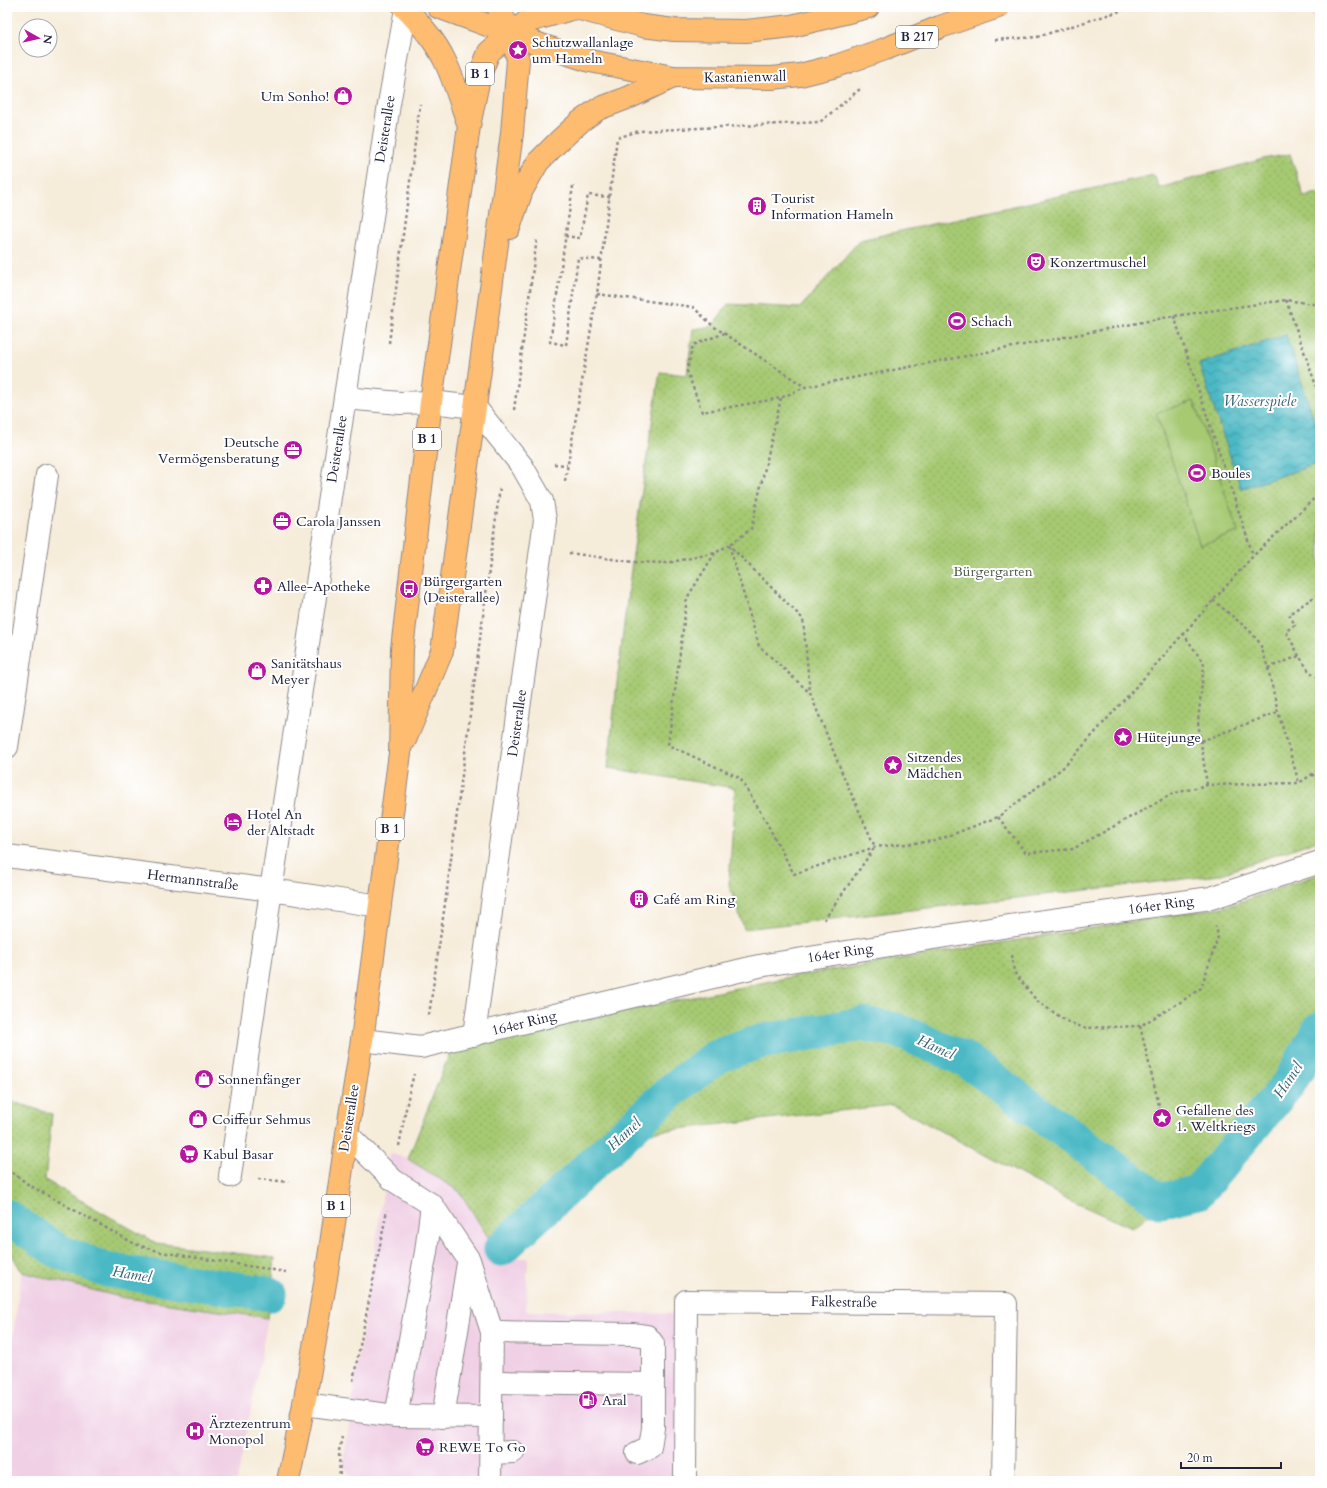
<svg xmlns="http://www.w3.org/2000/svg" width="1327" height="1488" font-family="Cardo,serif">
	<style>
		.built { fill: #f0d0e5 }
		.grass { fill: url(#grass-dots); stroke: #647656 }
		.pitch { fill: #a6c972; stroke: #647656 }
		.water { fill: url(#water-waves); stroke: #376e80 }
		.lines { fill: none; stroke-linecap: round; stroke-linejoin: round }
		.canal { stroke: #4cb9c5; stroke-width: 35 }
		.minor-casing { stroke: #8c878a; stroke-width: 24 }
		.major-casing { stroke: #8c878a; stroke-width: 24 }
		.path { stroke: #8c878a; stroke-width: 2.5; stroke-dasharray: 3 3; stroke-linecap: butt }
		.minor { stroke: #fff; stroke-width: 22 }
		.major { stroke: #febc70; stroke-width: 22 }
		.labels { text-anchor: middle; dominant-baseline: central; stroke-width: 4; stroke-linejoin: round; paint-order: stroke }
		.shield { fill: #fff; stroke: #646476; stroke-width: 1 }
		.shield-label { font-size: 13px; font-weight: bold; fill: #22223b }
		.poi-label { font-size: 14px; fill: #22223b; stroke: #fff; text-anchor: start }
		.street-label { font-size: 14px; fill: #22223b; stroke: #fff }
		.park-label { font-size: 14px; fill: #505c4e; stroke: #fff }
		.water-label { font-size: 15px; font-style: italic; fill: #335e72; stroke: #fff }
	</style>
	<defs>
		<pattern id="grass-dots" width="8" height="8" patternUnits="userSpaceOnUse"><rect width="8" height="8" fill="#a6c972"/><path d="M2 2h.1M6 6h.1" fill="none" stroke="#8fac64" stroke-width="1.8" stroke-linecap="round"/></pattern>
		<pattern id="water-waves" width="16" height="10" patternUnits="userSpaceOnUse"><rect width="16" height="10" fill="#4cb9c5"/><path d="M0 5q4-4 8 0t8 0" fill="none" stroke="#3f96a1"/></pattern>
	</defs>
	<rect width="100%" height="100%" fill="#fff"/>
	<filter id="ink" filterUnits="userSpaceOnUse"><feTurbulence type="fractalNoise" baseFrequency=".025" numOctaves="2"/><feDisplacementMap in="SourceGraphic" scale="8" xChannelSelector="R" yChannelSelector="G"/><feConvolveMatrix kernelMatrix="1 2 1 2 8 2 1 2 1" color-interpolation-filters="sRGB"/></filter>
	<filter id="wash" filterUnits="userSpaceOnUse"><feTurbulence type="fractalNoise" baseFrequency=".012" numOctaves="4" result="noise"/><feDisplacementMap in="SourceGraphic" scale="16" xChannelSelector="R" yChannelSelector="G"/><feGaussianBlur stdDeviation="0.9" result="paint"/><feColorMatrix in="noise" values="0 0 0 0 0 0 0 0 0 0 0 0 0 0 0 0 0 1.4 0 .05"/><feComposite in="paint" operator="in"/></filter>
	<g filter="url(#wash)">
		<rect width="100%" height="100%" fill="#f6ecda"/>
		<g class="built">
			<polygon points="1310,7 1320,7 1320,29 1317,30"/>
			<polygon points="389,1153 408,1159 460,1192 501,1258 528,1258 526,1311 681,1314 679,1481 356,1481 352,1478 343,1464"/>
			<polygon points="22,1272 120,1297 268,1318 237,1481 7,1481 7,1375"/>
		</g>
		<g class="grass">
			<path d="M 1290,154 L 1304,197 L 1320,192 L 1320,839 L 1219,875 L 744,929 L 729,885 L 735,788 L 608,768 C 621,636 639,503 660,372 L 687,375 L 693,329 L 713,326 L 728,304 L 800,308 L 860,240 L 1154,175 L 1159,188 L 1263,159 Z"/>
			<polygon points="1320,874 1320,1022 1196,1177 1132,1228 1067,1199 892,1105 642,1133 501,1258 460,1192 408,1159 452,1047 790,977 1228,906"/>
			<polygon points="7,1100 52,1114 45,1180 156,1243 275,1258 268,1318 120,1297 22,1272 7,1247"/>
		</g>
		<polygon class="pitch" points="1194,401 1238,532 1200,545 1156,413"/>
		<polygon class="water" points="1286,335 1320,437 1320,463 1241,489 1199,364"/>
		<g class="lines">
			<g class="canal">
				<polyline points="7,1217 58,1251 106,1270 270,1294"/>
				<polyline points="501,1249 672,1090 717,1056 759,1042 863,1024 897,1030 966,1060 1160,1201 1198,1192 1289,1083 1320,1029"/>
			</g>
		</g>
	</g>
	<g filter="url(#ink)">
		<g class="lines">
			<defs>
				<g id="minor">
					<polyline points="345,398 400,403 431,402 475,407 522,466 542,501 545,520 474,1035"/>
					<polyline points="7,747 47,475"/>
					<polyline points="7,856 271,890 380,906"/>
					<polyline points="362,1040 421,1047 759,966 1009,926 1211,898 1320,862"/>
					<polyline points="347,1134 393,1180 432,1205 469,1260 492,1332 490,1481"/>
					<polyline points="230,1176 271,890 389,104 406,9"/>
					<polyline points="492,1332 634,1334 647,1336 653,1344 653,1428 650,1447 637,1453"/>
					<polyline points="492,1382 653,1384"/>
					<polyline points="304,1404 396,1416 491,1417"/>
					<polyline points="396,1416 426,1252 432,1205"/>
					<polyline points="443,1417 468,1263"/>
					<polyline points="491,1453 513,1452"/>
					<polyline points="685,1481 686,1301 1006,1304 1003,1481"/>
				</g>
				<g id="major">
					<path d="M 404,7 C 419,22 434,39 444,59 C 454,79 460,101 468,123"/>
					<polyline points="438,7 547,47 590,61 673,77 772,78 800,75 836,66 885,49 940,27 998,7"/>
					<polyline points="572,7 643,26 674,30 746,31 792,26 868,7"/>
					<polyline points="509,228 522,190 538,162 559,141 581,121 598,109 630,97 673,77"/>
					<polyline points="405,740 442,651 512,133 518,60 511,33 498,7"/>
					<polyline points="288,1481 304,1404 326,1278 347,1134 362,1040 400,753 402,649 431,402 469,126 479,77 489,52 526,22 575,8"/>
				</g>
			</defs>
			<use href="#minor" class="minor-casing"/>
			<use href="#major" class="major-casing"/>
			<g class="path">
				<polyline points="995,40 1037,37 1133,7"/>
				<polyline points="573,186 550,342 566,345 578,258 601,260"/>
				<polyline points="565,236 580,238 588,195 610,197"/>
				<polyline points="597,294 693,307 713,326 805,387"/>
				<polyline points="1286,300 1320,397"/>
				<polyline points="1174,316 1253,555"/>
				<polyline points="725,333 693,345 687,371 702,412 781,398 805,387 1174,316 1286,300 1320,305"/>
				<polyline points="389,343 420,104"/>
				<polyline points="781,398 751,529 729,545 759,646 810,693 843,775 875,847"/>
				<polyline points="514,410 537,238"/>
				<polyline points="554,464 567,465"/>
				<polyline points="565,481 597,294 617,138 639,131 820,122 860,89"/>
				<polyline points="569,553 633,562 667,563 715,553 729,545 803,619 810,693"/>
				<polyline points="715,553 687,598 668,745 740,778 764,818 794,874 875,847 935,841 998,817 1065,766 1253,556 1320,493"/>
				<polyline points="1213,600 1249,630 1260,643 1268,668 1299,656 1309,671 1320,679"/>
				<polyline points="1183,633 1204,664 1198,722 1207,785"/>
				<polyline points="1299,656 1286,631 1295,625 1289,614 1317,595 1320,596"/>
				<polyline points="1268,668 1278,712 1299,783"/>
				<polyline points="1201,741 1278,712"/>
				<polyline points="1312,774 1320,784"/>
				<polyline points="998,817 1026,853 1073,849 1172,794 1207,785 1299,783 1320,769"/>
				<polyline points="824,920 875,847"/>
				<polyline points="1012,955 1014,972 1037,1001 1066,1021 1084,1028 1140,1026 1179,1003 1201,988 1218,937 1216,926"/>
				<polyline points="429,1015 446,897 500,487"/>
				<polyline points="1140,1026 1162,1118"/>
				<polyline points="399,1146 409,1093 414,1074"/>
				<polyline points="7,1169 29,1185 135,1244 161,1252 286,1272"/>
				<polyline points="258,1179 289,1182"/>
				<polyline points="353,1381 387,1210"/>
				<polyline points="340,1481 339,1451 342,1437"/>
			</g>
			<use href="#minor" class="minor"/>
			<use href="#major" class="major"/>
		</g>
	</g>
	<defs>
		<symbol id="sight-disc" viewBox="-11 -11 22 22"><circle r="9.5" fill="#b5179e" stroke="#fff"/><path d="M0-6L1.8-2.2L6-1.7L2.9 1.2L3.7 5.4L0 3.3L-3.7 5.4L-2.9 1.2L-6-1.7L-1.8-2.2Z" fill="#fff"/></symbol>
		<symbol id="shop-disc" viewBox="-11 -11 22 22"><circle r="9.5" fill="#b5179e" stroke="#fff"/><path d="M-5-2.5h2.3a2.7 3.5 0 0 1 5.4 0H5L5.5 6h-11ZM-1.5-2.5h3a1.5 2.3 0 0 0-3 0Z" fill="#fff"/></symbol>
		<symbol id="building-disc" viewBox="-11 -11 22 22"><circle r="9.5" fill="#b5179e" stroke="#fff"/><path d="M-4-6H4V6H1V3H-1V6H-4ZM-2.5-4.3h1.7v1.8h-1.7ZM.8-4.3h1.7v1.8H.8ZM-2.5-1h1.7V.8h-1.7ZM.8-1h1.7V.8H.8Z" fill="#fff"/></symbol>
		<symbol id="theatre-disc" viewBox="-11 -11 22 22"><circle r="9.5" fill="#b5179e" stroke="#fff"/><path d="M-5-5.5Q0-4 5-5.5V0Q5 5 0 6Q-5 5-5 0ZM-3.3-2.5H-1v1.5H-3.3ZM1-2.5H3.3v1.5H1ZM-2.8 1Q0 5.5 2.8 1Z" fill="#fff"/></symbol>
		<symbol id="stadium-disc" viewBox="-11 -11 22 22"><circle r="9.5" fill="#b5179e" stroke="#fff"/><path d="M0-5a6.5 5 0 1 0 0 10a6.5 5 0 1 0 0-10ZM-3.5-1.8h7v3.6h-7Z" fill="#fff"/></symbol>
		<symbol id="office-disc" viewBox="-11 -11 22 22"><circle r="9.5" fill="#b5179e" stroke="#fff"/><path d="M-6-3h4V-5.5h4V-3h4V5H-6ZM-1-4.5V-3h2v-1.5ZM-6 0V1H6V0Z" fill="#fff"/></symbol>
		<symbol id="pharmacy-disc" viewBox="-11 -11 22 22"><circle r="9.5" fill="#b5179e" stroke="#fff"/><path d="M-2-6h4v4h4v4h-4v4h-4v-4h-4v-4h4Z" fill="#fff"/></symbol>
		<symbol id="bus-disc" viewBox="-11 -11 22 22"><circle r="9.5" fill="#b5179e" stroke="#fff"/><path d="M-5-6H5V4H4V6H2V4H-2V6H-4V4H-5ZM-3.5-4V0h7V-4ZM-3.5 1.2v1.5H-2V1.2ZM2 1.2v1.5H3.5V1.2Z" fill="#fff"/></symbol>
		<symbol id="hotel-disc" viewBox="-11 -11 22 22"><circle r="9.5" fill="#b5179e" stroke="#fff"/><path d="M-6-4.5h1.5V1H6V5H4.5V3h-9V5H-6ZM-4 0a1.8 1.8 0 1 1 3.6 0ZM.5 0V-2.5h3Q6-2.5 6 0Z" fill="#fff"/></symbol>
		<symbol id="supermarket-disc" viewBox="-11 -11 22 22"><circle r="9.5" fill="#b5179e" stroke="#fff"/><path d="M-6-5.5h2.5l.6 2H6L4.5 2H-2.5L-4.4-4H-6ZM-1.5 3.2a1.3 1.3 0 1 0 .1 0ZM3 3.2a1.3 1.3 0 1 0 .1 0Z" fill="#fff"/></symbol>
		<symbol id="fuel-disc" viewBox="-11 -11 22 22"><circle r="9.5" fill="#b5179e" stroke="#fff"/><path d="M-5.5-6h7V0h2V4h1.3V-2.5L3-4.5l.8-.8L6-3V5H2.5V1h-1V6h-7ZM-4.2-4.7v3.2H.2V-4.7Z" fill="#fff"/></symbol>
		<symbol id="hospital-disc" viewBox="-11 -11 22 22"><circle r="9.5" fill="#b5179e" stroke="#fff"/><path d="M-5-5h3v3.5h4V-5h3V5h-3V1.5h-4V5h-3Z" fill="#fff"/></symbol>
	</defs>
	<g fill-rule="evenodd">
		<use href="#sight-disc" x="507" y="39" width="22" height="22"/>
		<use href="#shop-disc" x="332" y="85" width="22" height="22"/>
		<use href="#building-disc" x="746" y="195" width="22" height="22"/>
		<use href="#theatre-disc" x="1025" y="251" width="22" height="22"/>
		<use href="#stadium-disc" x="946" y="310" width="22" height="22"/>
		<use href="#office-disc" x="282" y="439" width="22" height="22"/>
		<use href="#stadium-disc" x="1186" y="462" width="22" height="22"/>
		<use href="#office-disc" x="271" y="510" width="22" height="22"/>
		<use href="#pharmacy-disc" x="252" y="575" width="22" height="22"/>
		<use href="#bus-disc" x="398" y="578" width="22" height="22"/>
		<use href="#shop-disc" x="246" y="660" width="22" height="22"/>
		<use href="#sight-disc" x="1112" y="726" width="22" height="22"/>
		<use href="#sight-disc" x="882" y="754" width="22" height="22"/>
		<use href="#hotel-disc" x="222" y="811" width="22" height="22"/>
		<use href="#building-disc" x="628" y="888" width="22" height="22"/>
		<use href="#shop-disc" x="193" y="1068" width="22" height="22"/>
		<use href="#sight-disc" x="1151" y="1107" width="22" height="22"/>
		<use href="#shop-disc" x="187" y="1108" width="22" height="22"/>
		<use href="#supermarket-disc" x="178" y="1143" width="22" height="22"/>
		<use href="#fuel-disc" x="577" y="1389" width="22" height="22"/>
		<use href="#hospital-disc" x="184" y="1420" width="22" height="22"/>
		<use href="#supermarket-disc" x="414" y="1436" width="22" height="22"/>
	</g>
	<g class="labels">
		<g class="shield">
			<rect x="896" y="26" width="42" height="22" rx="3"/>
			<rect x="466" y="63" width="28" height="22" rx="3"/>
			<rect x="413" y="428" width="28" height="22" rx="3"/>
			<rect x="376" y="818" width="28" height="22" rx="3"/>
			<rect x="322" y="1195" width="28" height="22" rx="3"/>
		</g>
		<g class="shield-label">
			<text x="917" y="37">B 217</text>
			<text x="480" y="74">B 1</text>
			<text x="427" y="439">B 1</text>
			<text x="390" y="829">B 1</text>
			<text x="336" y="1206">B 1</text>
		</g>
		<g class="poi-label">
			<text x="532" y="42">Schutzwallanlage<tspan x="532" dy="16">um Hameln</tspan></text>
			<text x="329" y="96" text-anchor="end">Um Sonho!</text>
			<text x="771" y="198">Tourist<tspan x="771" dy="16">Information Hameln</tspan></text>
			<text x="1050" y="262">Konzertmuschel</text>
			<text x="971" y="321">Schach</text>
			<text x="279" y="442" text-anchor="end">Deutsche<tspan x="279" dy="16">Vermögensberatung</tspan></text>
			<text x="1211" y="473">Boules</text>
			<text x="296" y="521">Carola Janssen</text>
			<text x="423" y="581">Bürgergarten<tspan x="423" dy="16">(Deisterallee)</tspan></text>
			<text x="277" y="586">Allee-Apotheke</text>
			<text x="271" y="663">Sanitätshaus<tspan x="271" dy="16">Meyer</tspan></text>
			<text x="1137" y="737">Hütejunge</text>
			<text x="907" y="757">Sitzendes<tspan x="907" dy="16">Mädchen</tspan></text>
			<text x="247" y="814">Hotel An<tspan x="247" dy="16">der Altstadt</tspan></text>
			<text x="653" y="899">Café am Ring</text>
			<text x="218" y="1079">Sonnenfänger</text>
			<text x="1176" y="1110">Gefallene des<tspan x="1176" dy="16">1. Weltkriegs</tspan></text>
			<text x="212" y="1119">Coiffeur Sehmus</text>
			<text x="203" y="1154">Kabul Basar</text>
			<text x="602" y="1400">Aral</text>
			<text x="209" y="1423">Ärztezentrum<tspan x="209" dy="16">Monopol</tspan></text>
			<text x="439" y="1447">REWE To Go</text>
		</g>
		<g class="street-label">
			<text transform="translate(745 77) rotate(-1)">Kastanienwall</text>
			<text transform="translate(385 129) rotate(-81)">Deisterallee</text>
			<text transform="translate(337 449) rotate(-81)">Deisterallee</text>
			<text transform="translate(517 723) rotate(-82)">Deisterallee</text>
			<text transform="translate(193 880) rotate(7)">Hermannstraße</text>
			<text transform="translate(1161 905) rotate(-8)">164er Ring</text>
			<text transform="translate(840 953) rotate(-9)">164er Ring</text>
			<text transform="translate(524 1023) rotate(-14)">164er Ring</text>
			<text transform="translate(349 1118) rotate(-81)">Deisterallee</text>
			<text transform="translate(844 1302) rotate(1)">Falkestraße</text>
		</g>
		<g class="park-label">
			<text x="993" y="571">Bürgergarten</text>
		</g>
		<g class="water-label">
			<text x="1260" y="401">Wasserspiele</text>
			<text transform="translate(936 1047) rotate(24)">Hamel</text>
			<text transform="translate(1288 1080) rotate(-56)">Hamel</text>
			<text transform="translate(624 1134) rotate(-43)">Hamel</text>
			<text transform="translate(132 1274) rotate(9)">Hamel</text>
		</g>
	</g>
	<rect width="1327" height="1488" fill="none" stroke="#fff" stroke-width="24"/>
	<g transform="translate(38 38) rotate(98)"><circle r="19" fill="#ffffff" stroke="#a7a7b1"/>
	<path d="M0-3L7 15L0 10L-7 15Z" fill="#b5179e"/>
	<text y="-6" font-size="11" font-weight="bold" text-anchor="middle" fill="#22223b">N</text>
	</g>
	<path d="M1181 1462v6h100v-6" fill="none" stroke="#22223b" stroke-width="2"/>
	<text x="1187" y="1462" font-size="12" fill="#22223b" stroke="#ffffff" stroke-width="3" paint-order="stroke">20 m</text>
</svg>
